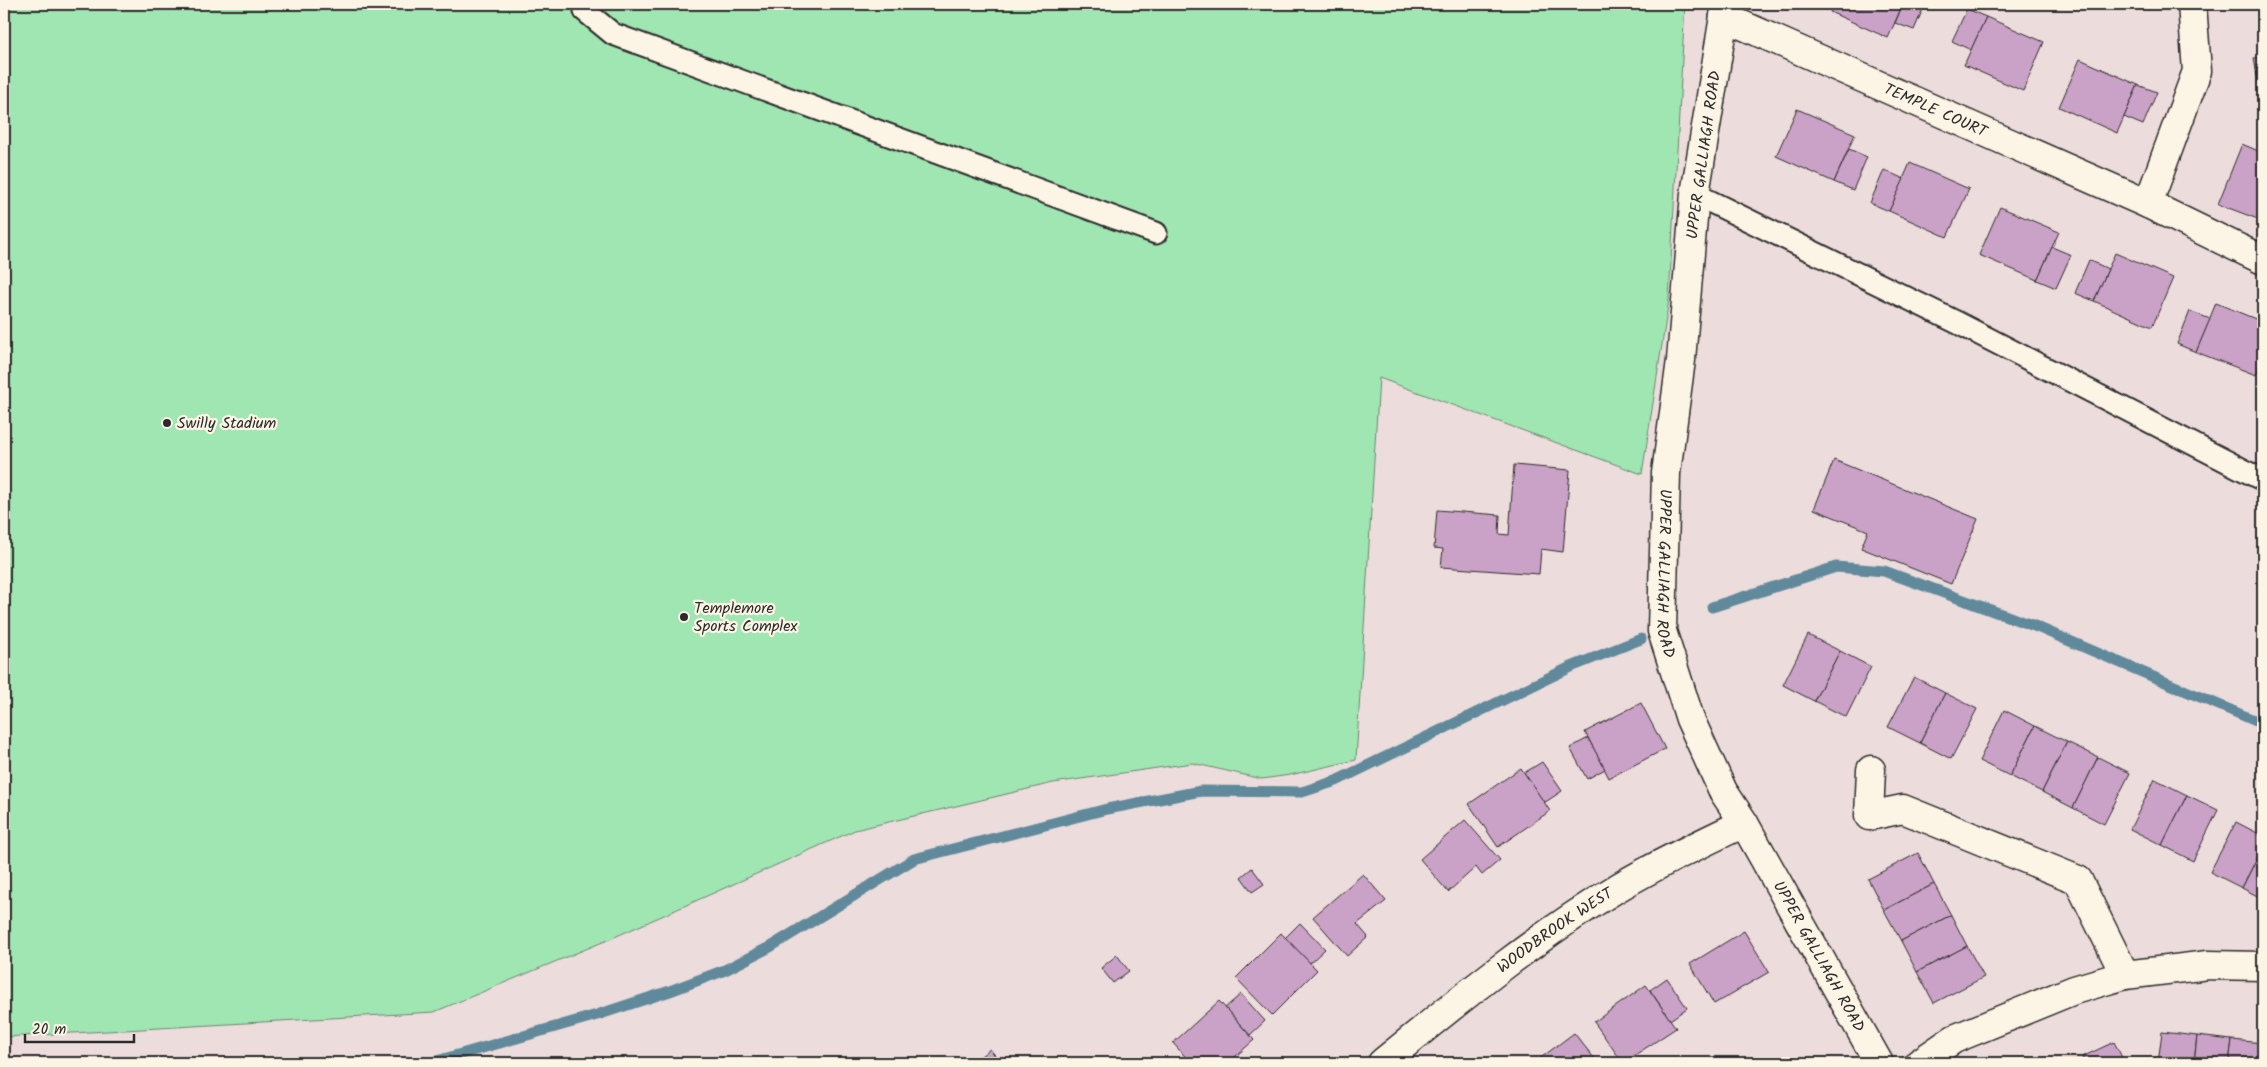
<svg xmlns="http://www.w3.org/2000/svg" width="2267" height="1067" font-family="Kalam,sans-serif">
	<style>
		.green { fill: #a0e6b2; stroke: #66886e }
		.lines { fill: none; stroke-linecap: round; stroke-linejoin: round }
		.stream { stroke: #618a9b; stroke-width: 11 }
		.building { fill: #cba2c7; stroke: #2b2b2b }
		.lane-casing { stroke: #2b2b2b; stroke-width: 25 }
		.street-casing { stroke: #2b2b2b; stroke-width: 31 }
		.secondary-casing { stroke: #2b2b2b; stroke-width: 31 }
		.lane { stroke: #fcf5e5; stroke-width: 21 }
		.street { stroke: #fcf5e5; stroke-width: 28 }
		.secondary { stroke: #fcf5e5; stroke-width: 28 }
		.poi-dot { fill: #2b2b2b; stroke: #fcf5e5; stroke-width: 2 }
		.labels { text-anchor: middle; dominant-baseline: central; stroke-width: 4.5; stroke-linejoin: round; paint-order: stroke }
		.street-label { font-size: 16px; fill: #2b2b2b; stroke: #fcf5e5 }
		.poi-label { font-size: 16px; fill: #2b2b2b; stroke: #fcf5e5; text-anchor: start }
	</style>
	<rect width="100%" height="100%" fill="#eddcdc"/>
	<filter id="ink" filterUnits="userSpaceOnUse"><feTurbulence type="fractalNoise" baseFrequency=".02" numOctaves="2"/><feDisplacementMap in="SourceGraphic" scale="10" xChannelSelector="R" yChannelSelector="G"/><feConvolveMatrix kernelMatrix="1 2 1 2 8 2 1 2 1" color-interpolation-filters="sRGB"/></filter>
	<g filter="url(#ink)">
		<polygon class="green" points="4,4 1685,4 1669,299 1642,474 1379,378 1356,760 1290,775 1262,779 1192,763 1053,783 855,830 610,939 434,1012 4,1037"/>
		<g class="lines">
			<g class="stream">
				<polyline points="1712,607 1836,567 1884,571 2037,627 2263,724"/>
				<polyline points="430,1063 597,1015 670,991 725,970 770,947 914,859 1107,809 1201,791 1302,792 1336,781 1571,667 1641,639"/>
			</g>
		</g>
		<g class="building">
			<polygon points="1834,4 1903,4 1888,38 1830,12"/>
			<polygon points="1903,4 1925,4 1914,30 1895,23"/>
			<polygon points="1967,9 1986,17 1971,50 1952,41"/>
			<polygon points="1986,17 2044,42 2023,91 1964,65"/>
			<polygon points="2263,57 2263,113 2254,58"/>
			<polygon points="2080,59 2138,85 2117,133 2059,107"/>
			<polygon points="2138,85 2157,92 2143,125 2124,117"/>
			<polygon points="1797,109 1855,134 1834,182 1776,156"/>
			<polygon points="2242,144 2263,153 2263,221 2218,204"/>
			<polygon points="1849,149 1867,157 1853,190 1834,182"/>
			<polygon points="1910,163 1969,189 1947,237 1889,211"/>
			<polygon points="1884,170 1904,179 1889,211 1870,203"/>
			<polygon points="2000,207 2059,232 2037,280 1979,255"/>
			<polygon points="2052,247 2071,255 2056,288 2037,280"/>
			<polygon points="2115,253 2173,278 2152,327 2094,301"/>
			<polygon points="2089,260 2108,269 2094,301 2075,293"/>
			<polygon points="2216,303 2263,322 2263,356 2256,375 2196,352"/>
			<polygon points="2190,311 2210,319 2196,352 2177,344"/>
			<polygon points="1834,460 1978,519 1951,584 1861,548 1868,531 1814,509"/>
			<polygon points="1514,465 1570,470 1563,552 1541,549 1539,574 1441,567 1443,549 1434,548 1437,510 1500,515 1499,534 1509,535"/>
			<polygon points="1808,635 1840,651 1814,701 1783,685"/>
			<polygon points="1840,651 1871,667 1846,717 1814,701"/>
			<polygon points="1914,677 1945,693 1920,743 1888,727"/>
			<polygon points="1945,693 1977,709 1951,759 1920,743"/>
			<polygon points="1641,703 1665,749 1609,778 1585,732"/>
			<polygon points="2004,710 2035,726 2010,776 1979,761"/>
			<polygon points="2035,726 2067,742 2042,792 2010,776"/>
			<polygon points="1588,738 1605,769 1587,779 1570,748"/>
			<polygon points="2067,742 2098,757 2073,808 2042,792"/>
			<polygon points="2098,757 2130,773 2104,824 2073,808"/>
			<polygon points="1542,762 1562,791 1544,803 1524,773"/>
			<polygon points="1521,768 1550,811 1498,847 1469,804"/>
			<polygon points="2155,779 2187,795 2162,845 2130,829"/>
			<polygon points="2187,795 2218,810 2193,861 2162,845"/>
			<polygon points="1465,820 1500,860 1482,875 1476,867 1448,892 1420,859"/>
			<polygon points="2236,822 2263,836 2263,846 2242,888 2210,872"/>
			<polygon points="2263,846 2263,899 2242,888"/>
			<polygon points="1918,853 1934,884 1884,910 1868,879"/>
			<polygon points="1252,868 1264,884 1252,892 1241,877"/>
			<polygon points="1363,874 1386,901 1357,924 1368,937 1347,956 1313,917"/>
			<polygon points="1934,884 1951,915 1901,941 1884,910"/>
			<polygon points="1951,915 1967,946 1917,972 1901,941"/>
			<polygon points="1300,923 1325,949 1310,963 1285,938"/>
			<polygon points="1744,931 1769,972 1714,1004 1690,964"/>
			<polygon points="1281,933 1317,970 1272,1015 1236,978"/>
			<polygon points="1967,946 1984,977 1934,1003 1917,972"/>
			<polygon points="1117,955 1129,971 1113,983 1101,968"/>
			<polygon points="1667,978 1687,1008 1670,1020 1650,990"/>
			<polygon points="1646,985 1676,1028 1623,1063 1594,1022"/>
			<polygon points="1241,994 1265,1021 1250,1035 1225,1008"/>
			<polygon points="1219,1001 1254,1040 1228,1063 1191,1063 1173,1043"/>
			<polygon points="2162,1032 2197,1036 2194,1063 2158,1063"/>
			<polygon points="1574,1033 1598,1063 1534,1063"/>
			<polygon points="2197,1036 2232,1040 2229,1063 2194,1063"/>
			<polygon points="2232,1040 2263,1043 2263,1063 2229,1063"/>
			<polygon points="2114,1042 2125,1063 2085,1063 2082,1057"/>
			<polygon points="990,1049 997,1058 991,1063 972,1063"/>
		</g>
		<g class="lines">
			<defs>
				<g id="lane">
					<polyline points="585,4 585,11 613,34 1156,233"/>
					<polyline points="1695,194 1958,323 2263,480"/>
				</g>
				<g id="street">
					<path id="s1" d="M 1724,17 L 2148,204 L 2263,260"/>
					<polyline points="2148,204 2197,71 2192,4"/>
					<polyline points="1871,770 1869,816 1903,809 2078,880 2125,975"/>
					<path id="s2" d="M 1382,1063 C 1458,1001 1534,938 1619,887 C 1659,863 1702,843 1744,823"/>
					<polyline points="1919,1063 1954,1039 2074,990 2125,975 2208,965 2263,966"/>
				</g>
				<g id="secondary">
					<path id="s3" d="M 1726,4 L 1695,194 L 1681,360 L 1666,473 L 1662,631 L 1690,719 L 1723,791 L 1744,823 L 1879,1063"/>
				</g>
			</defs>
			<use href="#lane" class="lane-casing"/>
			<use href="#street" class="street-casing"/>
			<use href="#secondary" class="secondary-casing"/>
			<use href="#lane" class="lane"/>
			<use href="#street" class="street"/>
			<use href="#secondary" class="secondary"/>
		</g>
	</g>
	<g class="poi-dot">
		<circle cx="167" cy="423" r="5"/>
		<circle cx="684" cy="617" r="5"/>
	</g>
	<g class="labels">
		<g class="street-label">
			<text stroke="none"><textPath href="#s1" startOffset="231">TEMPLE COURT</textPath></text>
			<text transform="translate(1704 155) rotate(-82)">UPPER GALLIAGH ROAD</text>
			<text stroke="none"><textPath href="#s3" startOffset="574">UPPER GALLIAGH ROAD</textPath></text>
			<text stroke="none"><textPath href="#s2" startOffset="218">WOODBROOK WEST</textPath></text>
			<text stroke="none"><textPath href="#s3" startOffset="994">UPPER GALLIAGH ROAD</textPath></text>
		</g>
		<g class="poi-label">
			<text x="177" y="423">Swilly Stadium</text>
			<text x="694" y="608">Templemore<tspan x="694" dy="18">Sports Complex</tspan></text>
		</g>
	</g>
	<rect width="2267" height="1067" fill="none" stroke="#fcf5e5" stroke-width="20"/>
	<rect x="10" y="10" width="2247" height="1047" fill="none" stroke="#2b2b2b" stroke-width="2" filter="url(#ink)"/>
	<path d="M25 1034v8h109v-8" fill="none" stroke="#2b2b2b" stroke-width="2.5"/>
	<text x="32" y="1034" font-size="15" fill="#2b2b2b" stroke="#fcf5e5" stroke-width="4" paint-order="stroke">20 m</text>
</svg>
